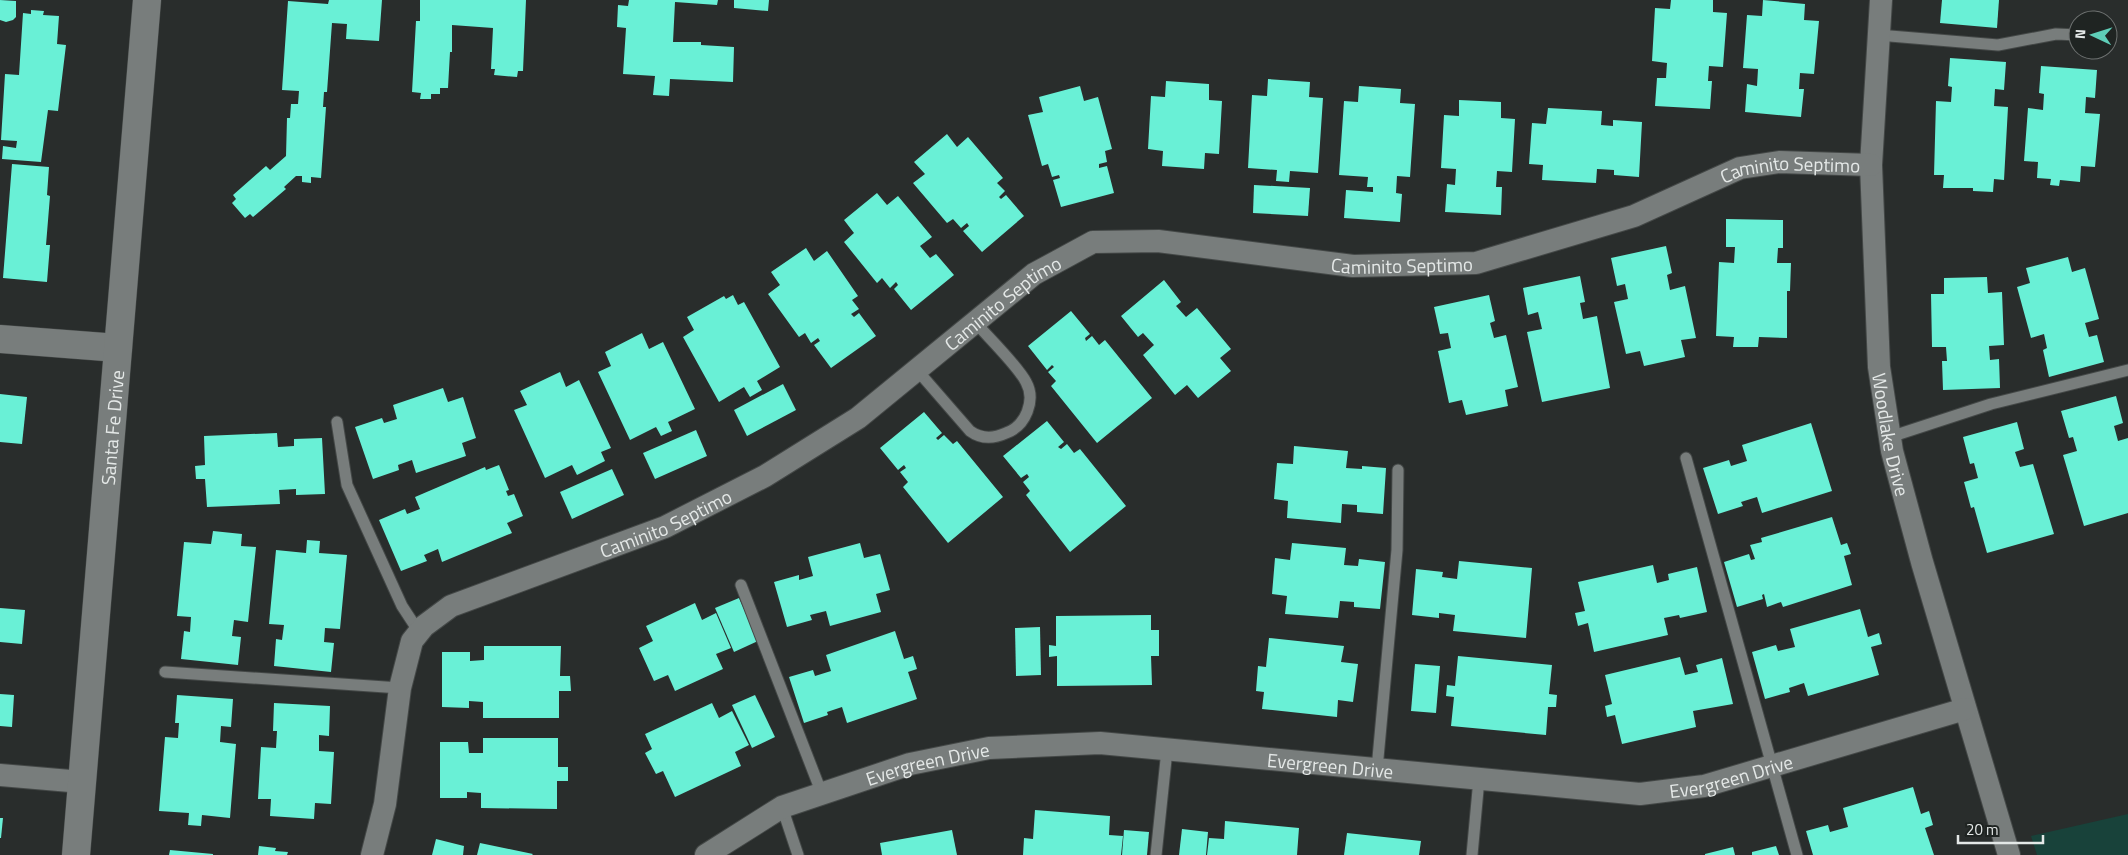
<svg xmlns="http://www.w3.org/2000/svg" width="2128" height="855" font-family="'Titillium Web',sans-serif">
	<style>
		.green { fill: #18423a }
		.building { fill: #69f0d6 }
		.lines { fill: none; stroke-linecap: round; stroke-linejoin: round }
		.service-casing { stroke: #444847; stroke-width: 13 }
		.minor-casing { stroke: #444847; stroke-width: 24 }
		.tertiary-casing { stroke: #444847; stroke-width: 29 }
		.secondary-casing { stroke: #444847; stroke-width: 29 }
		.service { stroke: #787d7c; stroke-width: 11 }
		.minor { stroke: #787d7c; stroke-width: 22 }
		.tertiary { stroke: #787d7c; stroke-width: 28 }
		.secondary { stroke: #787d7c; stroke-width: 28 }
		.labels { text-anchor: middle; dominant-baseline: central; stroke-width: 5; stroke-linejoin: round; paint-order: stroke }
		.street-label { font-size: 19px; fill: #e4e8e7; stroke: #1f2422 }
	</style>
	<rect width="100%" height="100%" fill="#292d2c"/>
	<polygon class="green" points="2128,814 2128,855 2037,855 2031,836"/>
	<g class="building">
		<polygon points="0,0 16,1 16,17 13,20 6,22 0,20"/>
		<polygon points="329,0 382,0 379,41 346,39 347,24 332,23 327,92 324,92 323,107 326,107 321,178 311,177 311,183 302,182 302,176 296,176 284,187 286,189 253,217 250,214 245,218 232,203 236,199 233,195 266,166 270,170 286,156 287,118 290,118 291,104 298,104 299,91 282,90 288,1 328,4"/>
		<polygon points="420,0 526,0 523,71 518,71 517,77 494,75 495,69 491,69 493,28 452,25 452,52 450,52 448,88 440,88 440,94 431,94 431,99 420,99 421,93 412,92 416,21 420,21"/>
		<polygon points="629,0 718,0 717,5 675,2 673,42 701,42 701,45 734,47 733,82 670,79 669,96 653,95 655,76 623,74 626,28 617,27 618,5 628,6"/>
		<polygon points="734,0 769,0 768,11 734,8"/>
		<polygon points="1671,0 1713,0 1713,12 1727,13 1723,67 1709,66 1708,81 1712,81 1710,109 1655,106 1657,78 1666,78 1667,63 1652,61 1655,8 1670,9"/>
		<polygon points="1763,0 1805,4 1804,20 1819,21 1814,74 1800,73 1799,89 1804,89 1801,117 1745,112 1747,84 1757,86 1758,69 1743,68 1747,15 1762,16"/>
		<polygon points="1942,0 1999,0 1997,28 1940,23"/>
		<polygon points="31,10 44,11 43,15 59,16 57,44 66,45 58,111 48,110 41,162 2,159 3,146 16,148 17,141 1,140 5,74 19,75 23,13 31,14"/>
		<polygon points="1950,58 2006,62 2004,90 1995,89 1994,106 2008,107 2004,180 1994,179 1993,192 1973,191 1973,188 1943,188 1944,175 1934,175 1936,101 1951,102 1952,87 1948,86"/>
		<polygon points="2041,66 2097,70 2095,98 2086,97 2085,113 2100,114 2095,167 2081,166 2080,182 2060,180 2059,186 2050,185 2051,179 2037,178 2038,162 2024,161 2028,108 2043,110 2044,94 2039,93"/>
		<polygon points="1268,79 1310,82 1309,97 1323,98 1318,173 1290,171 1289,182 1276,181 1277,170 1248,168 1252,95 1267,96"/>
		<polygon points="1166,81 1209,84 1209,100 1222,101 1219,154 1205,153 1204,169 1162,166 1163,151 1148,149 1151,96 1165,97"/>
		<polygon points="1080,86 1084,101 1098,97 1112,149 1105,151 1107,162 1099,164 1099,168 1107,166 1114,193 1061,207 1053,180 1060,178 1059,175 1052,177 1048,164 1042,166 1028,115 1043,112 1039,97"/>
		<polygon points="1359,86 1401,89 1400,103 1415,104 1410,177 1397,176 1396,193 1402,194 1400,222 1344,218 1346,190 1373,192 1373,187 1367,187 1368,177 1339,175 1344,101 1358,102"/>
		<polygon points="1459,100 1501,102 1501,118 1515,119 1512,172 1497,171 1496,187 1502,187 1501,215 1445,212 1447,184 1455,185 1456,169 1441,168 1444,115 1459,116"/>
		<polygon points="1548,108 1602,111 1601,125 1613,126 1613,120 1642,122 1639,177 1614,175 1614,170 1597,169 1596,183 1542,180 1543,165 1529,164 1532,123 1546,124"/>
		<polygon points="947,134 957,147 968,137 1003,178 997,183 1005,191 999,197 1001,199 1006,195 1024,216 982,252 963,231 969,226 967,223 961,228 953,219 947,223 913,183 925,174 914,162"/>
		<polygon points="12,164 49,167 47,195 50,196 46,245 50,245 47,282 3,278"/>
		<polygon points="1254,185 1310,188 1308,216 1253,213"/>
		<polygon points="877,193 887,205 898,196 932,237 920,246 930,258 936,254 954,275 911,310 894,289 898,285 896,282 890,288 882,278 877,283 844,242 854,233 844,220"/>
		<polygon points="1726,219 1783,220 1783,248 1778,248 1777,263 1791,263 1790,291 1787,291 1787,338 1759,337 1758,347 1733,347 1734,337 1716,336 1719,262 1734,263 1735,247 1726,247"/>
		<polygon points="1666,246 1672,273 1667,275 1670,290 1685,286 1696,338 1681,340 1685,357 1644,366 1640,351 1626,354 1614,302 1628,299 1625,284 1617,286 1611,258"/>
		<polygon points="806,248 814,261 827,251 858,296 852,300 859,309 851,314 854,317 859,313 876,336 831,368 814,345 820,341 818,338 811,343 805,333 799,337 768,294 780,285 771,272"/>
		<polygon points="2068,257 2072,272 2085,268 2099,319 2085,323 2089,337 2097,335 2104,362 2049,377 2043,350 2047,348 2044,334 2031,338 2017,287 2030,283 2026,268"/>
		<polygon points="1580,276 1585,302 1580,303 1583,319 1597,316 1610,388 1542,402 1527,332 1542,329 1538,312 1528,315 1523,288"/>
		<polygon points="1987,277 1988,293 2002,292 2004,345 1989,346 1990,360 1999,359 2000,388 1943,390 1942,361 1947,361 1946,347 1932,347 1931,294 1944,294 1944,278"/>
		<polygon points="1164,280 1181,302 1176,306 1186,317 1197,308 1231,349 1220,358 1231,371 1198,398 1187,385 1175,395 1143,355 1154,345 1143,333 1138,337 1121,316"/>
		<polygon points="733,295 738,305 744,302 780,367 757,381 762,390 750,397 744,387 719,402 683,337 694,330 687,317 724,296 726,299"/>
		<polygon points="1489,295 1495,321 1490,323 1494,338 1506,335 1518,387 1505,390 1508,406 1466,415 1462,400 1449,403 1438,351 1451,348 1448,333 1440,334 1434,307"/>
		<polygon points="1071,311 1090,334 1085,338 1086,341 1092,336 1099,345 1105,340 1152,398 1097,443 1051,386 1056,381 1048,372 1054,367 1052,365 1047,370 1028,346"/>
		<polygon points="642,333 649,349 663,342 695,409 668,422 672,431 661,436 656,427 630,440 598,372 611,366 605,352"/>
		<polygon points="560,372 566,387 579,380 611,448 601,452 605,461 577,475 572,465 545,478 514,410 527,405 520,391"/>
		<polygon points="783,384 796,410 747,436 734,410"/>
		<polygon points="443,388 448,402 463,397 476,438 462,443 466,456 416,473 412,460 398,465 399,470 373,479 355,427 382,418 384,423 397,419 393,405"/>
		<polygon points="0,394 27,397 22,444 0,442"/>
		<polygon points="2116,396 2123,423 2114,426 2118,441 2128,438 2128,513 2084,526 2063,455 2077,451 2073,437 2069,438 2061,411"/>
		<polygon points="924,412 942,433 936,438 938,440 944,435 953,444 957,441 1003,497 948,543 903,487 908,482 900,472 906,468 904,465 898,470 880,448"/>
		<polygon points="1047,421 1064,442 1058,447 1061,449 1067,444 1074,453 1080,449 1126,506 1070,552 1026,495 1030,491 1023,482 1029,477 1027,474 1021,478 1003,456"/>
		<polygon points="2017,422 2024,449 2015,452 2020,467 2033,464 2054,534 1987,553 1974,507 1971,508 1964,482 1978,478 1974,463 1970,464 1963,437"/>
		<polygon points="1811,423 1832,491 1762,513 1757,497 1741,502 1743,506 1718,514 1703,468 1729,460 1731,466 1747,461 1742,445"/>
		<polygon points="696,430 707,456 655,479 643,453"/>
		<polygon points="277,433 278,447 294,446 294,439 322,438 325,494 296,495 296,489 279,490 280,504 207,507 205,479 196,479 195,466 205,465 204,436"/>
		<polygon points="1294,446 1348,451 1346,468 1362,469 1362,466 1386,468 1383,514 1357,512 1357,505 1342,504 1341,523 1287,518 1288,501 1274,499 1277,463 1293,464"/>
		<polygon points="499,465 509,490 506,491 508,496 514,494 523,516 507,523 512,533 442,562 438,549 424,555 427,561 401,571 379,520 405,509 407,514 420,509 415,497 485,467 486,470"/>
		<polygon points="612,469 624,495 572,519 560,492"/>
		<polygon points="1832,517 1841,545 1847,543 1851,554 1844,556 1852,585 1783,607 1781,602 1767,607 1764,594 1762,595 1763,599 1737,607 1724,562 1749,554 1751,560 1755,559 1750,545 1762,542 1761,538"/>
		<polygon points="213,531 242,534 241,546 256,547 248,622 234,620 232,636 241,637 238,665 181,659 184,631 190,632 191,617 177,616 184,542 211,544"/>
		<polygon points="307,540 320,541 319,553 347,555 340,629 325,628 324,642 334,643 331,672 274,666 276,639 282,640 284,625 269,624 276,550 306,553"/>
		<polygon points="860,543 864,558 880,554 890,590 876,594 881,612 830,626 826,611 810,615 812,620 787,627 774,582 799,575 799,580 813,576 808,557"/>
		<polygon points="1292,543 1346,548 1344,565 1358,566 1359,559 1385,562 1380,609 1354,607 1354,602 1340,601 1338,618 1285,614 1287,596 1272,594 1275,558 1290,560"/>
		<polygon points="1459,561 1532,568 1526,638 1453,631 1455,615 1439,613 1439,618 1412,615 1416,569 1443,572 1442,577 1457,579"/>
		<polygon points="1653,565 1657,583 1669,580 1668,574 1697,567 1707,612 1680,618 1679,615 1664,618 1668,635 1594,652 1588,623 1578,626 1575,613 1585,611 1578,582"/>
		<polygon points="739,598 758,641 734,652 715,608"/>
		<polygon points="695,603 702,620 716,613 731,648 716,654 723,669 675,691 668,675 654,681 639,648 653,641 646,626"/>
		<polygon points="0,608 25,610 22,644 0,642"/>
		<polygon points="1860,609 1868,637 1879,633 1882,644 1871,647 1879,675 1808,696 1804,683 1789,688 1790,692 1765,699 1752,652 1776,645 1778,651 1795,647 1790,629"/>
		<polygon points="1151,615 1151,630 1159,630 1159,656 1151,656 1152,685 1057,686 1057,656 1049,657 1049,645 1056,646 1056,616"/>
		<polygon points="1040,627 1041,675 1016,676 1015,628"/>
		<polygon points="895,631 904,659 913,656 917,669 908,672 917,699 847,723 842,707 827,712 828,715 804,723 789,677 813,670 815,676 831,671 826,655"/>
		<polygon points="1269,638 1344,646 1341,662 1358,664 1353,702 1338,700 1337,717 1262,709 1264,692 1256,691 1258,666 1266,667"/>
		<polygon points="484,646 561,646 560,676 570,676 571,691 559,691 559,718 483,718 483,702 469,701 469,708 442,707 442,652 470,652 470,661 484,660"/>
		<polygon points="1458,656 1552,665 1549,694 1557,695 1556,707 1548,707 1546,735 1451,726 1454,697 1446,696 1447,685 1455,686"/>
		<polygon points="1680,657 1685,675 1698,672 1696,665 1722,658 1733,704 1693,711 1696,727 1622,744 1615,715 1607,717 1605,706 1612,704 1605,675"/>
		<polygon points="1415,664 1440,666 1436,713 1411,711"/>
		<polygon points="0,694 14,695 12,727 0,726"/>
		<polygon points="177,695 233,699 231,727 221,726 220,742 236,744 230,818 202,815 201,826 188,825 189,813 159,811 165,737 178,738 179,723 175,723"/>
		<polygon points="755,695 775,737 752,748 732,705"/>
		<polygon points="274,703 330,706 329,736 319,735 319,751 334,752 331,804 315,803 314,819 270,816 271,799 258,799 261,747 276,748 277,731 273,731"/>
		<polygon points="712,703 719,718 732,711 749,745 735,752 741,766 675,797 663,771 656,774 645,753 652,749 645,734"/>
		<polygon points="483,738 558,738 558,767 568,767 568,781 557,781 557,809 481,808 481,793 467,792 467,798 440,798 440,742 468,742 469,753 483,753"/>
		<polygon points="1913,787 1921,814 1929,811 1933,825 1925,828 1934,855 1813,855 1806,831 1828,825 1830,832 1848,827 1843,808"/>
		<polygon points="1035,810 1110,816 1109,835 1123,836 1121,855 1023,855 1024,838 1033,839"/>
		<polygon points="0,818 3,818 1,838 0,838"/>
		<polygon points="1225,821 1299,828 1297,855 1207,855 1209,838 1224,839"/>
		<polygon points="1182,829 1208,832 1206,855 1179,855"/>
		<polygon points="952,830 957,855 882,855 880,843"/>
		<polygon points="1124,830 1149,832 1147,855 1122,855"/>
		<polygon points="1347,833 1421,841 1419,855 1344,855"/>
		<polygon points="436,839 464,846 463,855 432,855"/>
		<polygon points="480,843 533,854 532,855 477,855"/>
		<polygon points="259,846 276,848 275,851 288,852 287,855 258,855"/>
		<polygon points="1776,846 1779,855 1752,855 1752,852"/>
		<polygon points="1733,847 1735,855 1705,855 1705,854"/>
		<polygon points="170,850 213,854 213,855 169,855"/>
	</g>
	<g class="lines">
		<defs>
			<g id="service">
				<polyline points="1878,35 1998,45 2056,34 2078,35"/>
				<path d="M 917,370 L 970,431 C 981,439 993,439 1006,433 C 1026,426 1036,400 1026,382 C 1018,366 988,337 975,322"/>
				<polyline points="337,422 347,485 402,606 419,632"/>
				<polyline points="1890,437 1991,404 2128,370"/>
				<polyline points="1686,458 1797,855"/>
				<polyline points="741,585 822,794"/>
				<polyline points="165,672 400,688"/>
				<polyline points="1377,769 1397,550 1398,470"/>
				<polyline points="782,807 798,855"/>
				<polyline points="1156,855 1167,750"/>
				<polyline points="1472,855 1479,779"/>
			</g>
			<g id="minor">
				<path id="s1" d="M 1881,0 L 1871,165 L 1879,367 L 1892,451 L 1922,562 L 2009,855"/>
				<polyline points="0,775 82,782"/>
				<path id="s2" d="M 372,855 L 385,804 L 400,688 L 412,641 L 424,626 L 451,606 L 665,527 L 765,476 L 858,418 L 1034,274 L 1093,242 L 1158,241 L 1353,266 L 1476,263 L 1634,216 L 1740,168 L 1779,162 L 1871,165"/>
				<path id="s3" d="M 706,855 L 782,807 L 910,764 L 989,748 L 1100,743 L 1640,794 L 1704,786 L 1965,709"/>
			</g>
			<polyline id="tertiary" points="0,339 118,348"/>
			<g id="secondary">
				<path id="s4" d="M 76,855 L 147,0"/>
			</g>
		</defs>
		<use href="#service" class="service-casing"/>
		<use href="#minor" class="minor-casing"/>
		<use href="#tertiary" class="tertiary-casing"/>
		<use href="#secondary" class="secondary-casing"/>
		<use href="#service" class="service"/>
		<use href="#minor" class="minor"/>
		<use href="#tertiary" class="tertiary"/>
		<use href="#secondary" class="secondary"/>
	</g>
	<g class="labels">
		<g class="street-label">
			<text stroke="none"><textPath href="#s2" startOffset="1731">Caminito Septimo</textPath></text>
			<text stroke="none"><textPath href="#s2" startOffset="1326">Caminito Septimo</textPath></text>
			<text stroke="none"><textPath href="#s2" startOffset="906">Caminito Septimo</textPath></text>
			<text stroke="none"><textPath href="#s4" startOffset="429">Santa Fe Drive</textPath></text>
			<text stroke="none"><textPath href="#s1" startOffset="436">Woodlake Drive</textPath></text>
			<text stroke="none"><textPath href="#s2" startOffset="501">Caminito Septimo</textPath></text>
			<text stroke="none"><textPath href="#s3" startOffset="242">Evergreen Drive</textPath></text>
			<text stroke="none"><textPath href="#s3" startOffset="648">Evergreen Drive</textPath></text>
			<text stroke="none"><textPath href="#s3" startOffset="1052">Evergreen Drive</textPath></text>
		</g>
	</g>
	<g transform="translate(2093 35) rotate(274)"><circle r="24" fill="#1f2422" stroke="#6e7271"/>
	<path d="M0-4L9 19L0 12L-9 19Z" fill="#5eceb8"/>
	<text y="-8" font-size="14" font-weight="bold" text-anchor="middle" fill="#e4e8e7">N</text>
	</g>
	<path d="M1958 835v8h85v-8" fill="none" stroke="#e4e8e7" stroke-width="2.5"/>
	<text x="1966" y="835" font-size="15" fill="#e4e8e7" stroke="#1f2422" stroke-width="4" paint-order="stroke">20 m</text>
</svg>
